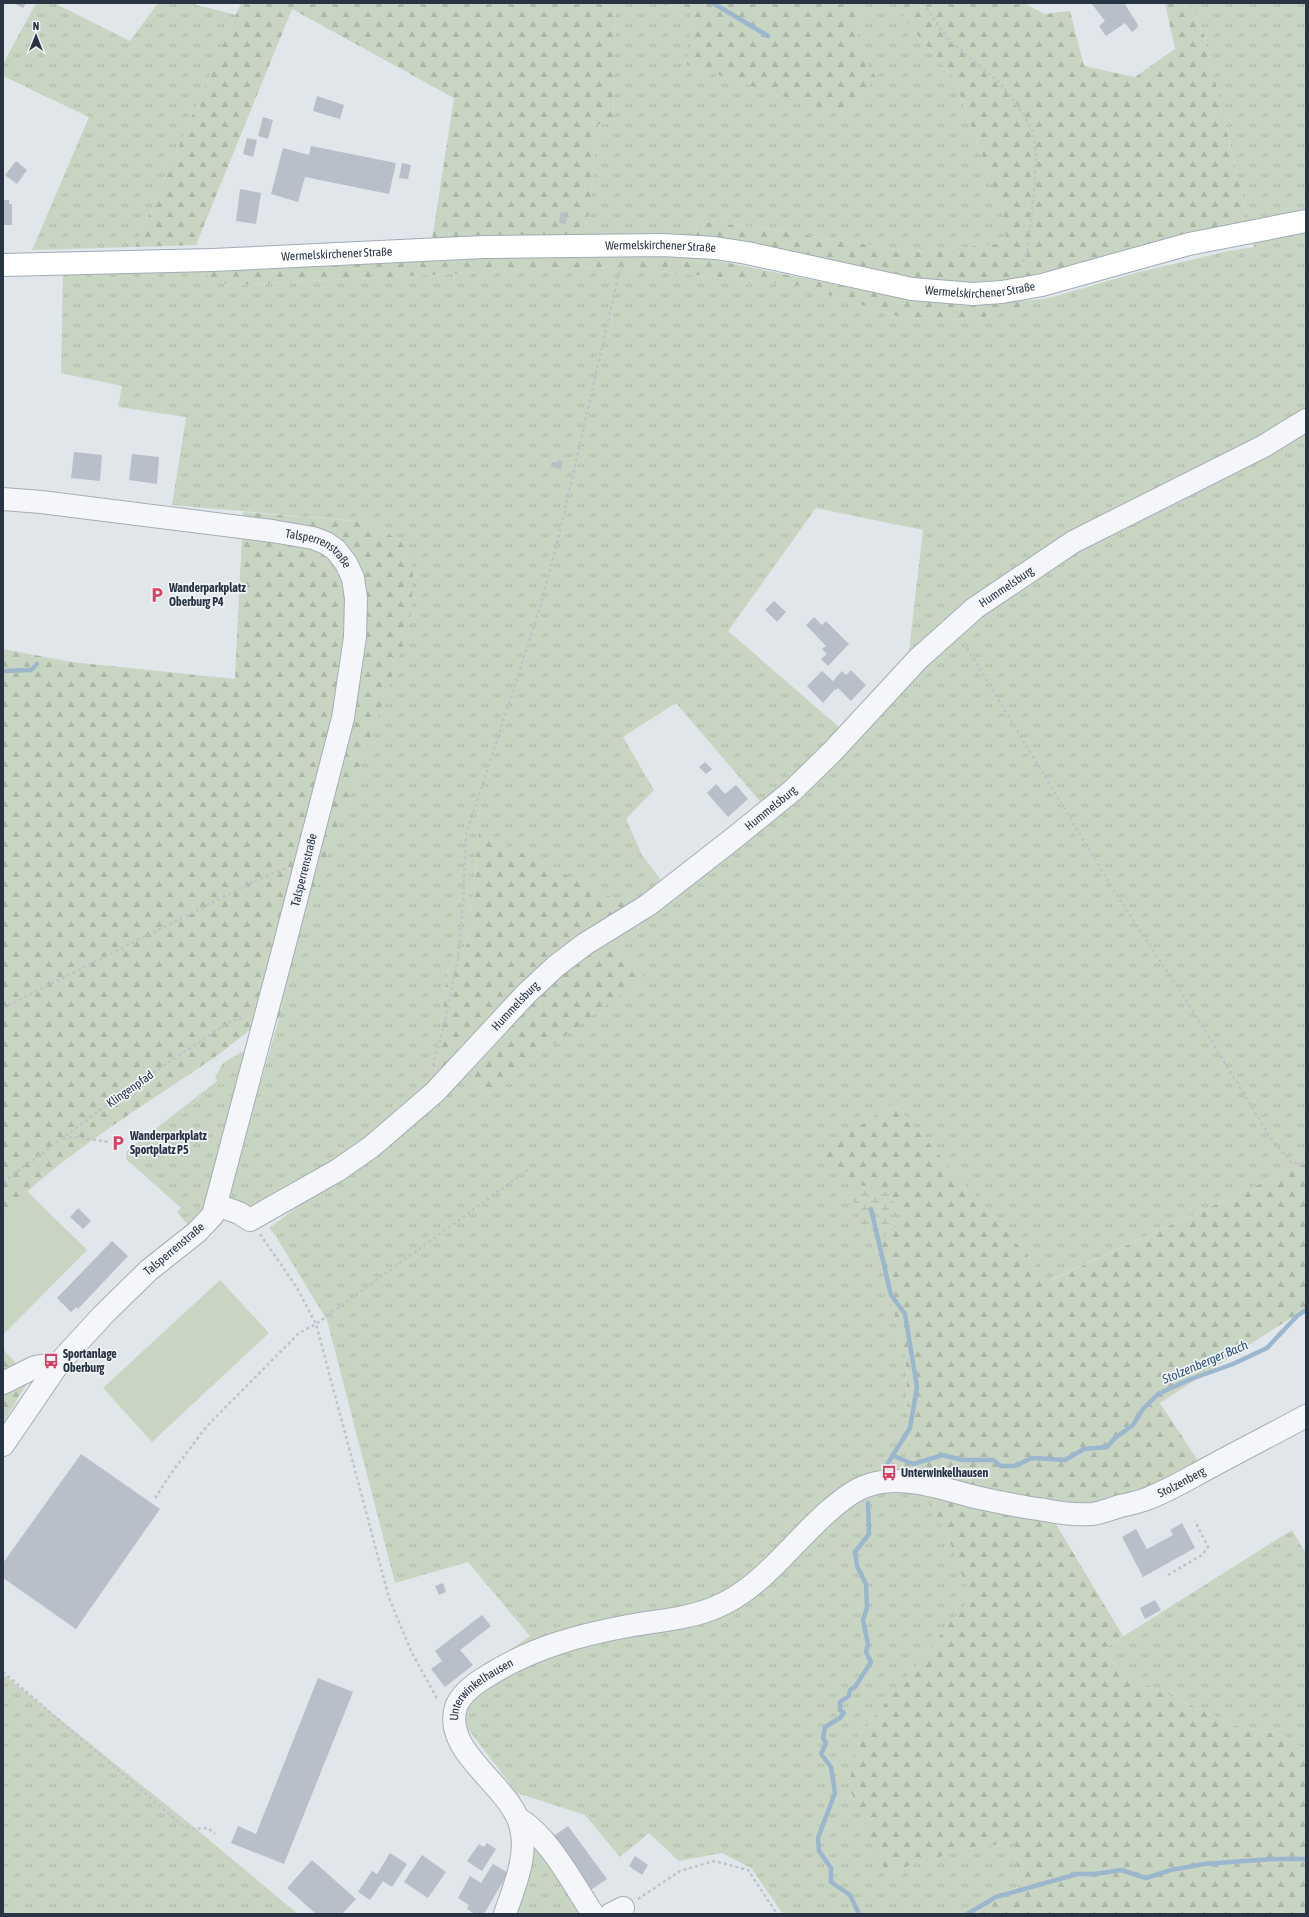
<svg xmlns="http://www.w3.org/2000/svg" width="1309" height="1917" font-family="'Asap Condensed',sans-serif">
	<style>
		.grass { fill: url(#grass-tufts); fill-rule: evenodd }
		.forest { fill: url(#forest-firs) }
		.wetland { fill: url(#wetland-marsh) }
		.garden { fill: #c8d5c2 }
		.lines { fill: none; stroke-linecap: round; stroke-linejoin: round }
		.stream { stroke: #9ab7cd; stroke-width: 4.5 }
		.building { fill: #b8bfc9 }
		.minor-casing { stroke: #a6adb6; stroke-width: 24 }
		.major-casing { stroke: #a0abb7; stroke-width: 24 }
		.path { stroke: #bfc4ca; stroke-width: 2.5; stroke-dasharray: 3 3; stroke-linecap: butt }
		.minor { stroke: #f4f6f9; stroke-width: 22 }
		.major { stroke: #fff; stroke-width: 22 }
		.labels { text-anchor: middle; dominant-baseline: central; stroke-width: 3.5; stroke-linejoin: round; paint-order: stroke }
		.street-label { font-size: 12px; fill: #283444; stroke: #f1f4f8 }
		.poi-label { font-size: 12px; font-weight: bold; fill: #283444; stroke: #f1f4f8; text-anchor: start }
		.water-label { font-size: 13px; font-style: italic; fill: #30577a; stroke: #f1f4f8 }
	</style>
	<defs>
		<pattern id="grass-tufts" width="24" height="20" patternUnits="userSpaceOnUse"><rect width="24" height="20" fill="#c8d5c2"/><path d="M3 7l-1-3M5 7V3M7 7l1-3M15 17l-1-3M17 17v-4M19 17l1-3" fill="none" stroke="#acb7a8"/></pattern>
		<pattern id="forest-firs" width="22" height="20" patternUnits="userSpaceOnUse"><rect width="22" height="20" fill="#c8d5c2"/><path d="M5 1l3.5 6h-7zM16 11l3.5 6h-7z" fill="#acb7a8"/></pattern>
		<pattern id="wetland-marsh" width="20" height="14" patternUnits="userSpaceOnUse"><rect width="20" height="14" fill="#c8d5c2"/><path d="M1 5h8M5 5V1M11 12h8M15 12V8" fill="none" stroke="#acb7a8"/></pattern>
	</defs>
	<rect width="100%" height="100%" fill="#e1e6eb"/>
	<g class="grass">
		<polygon points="36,3 54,3 130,41 158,3 190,3 236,15 135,247 32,250 89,117 3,76 3,64"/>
		<polygon points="615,3 656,3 691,11 875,78 855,42 864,13 858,3 903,3 903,18 954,78 1005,222 1007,243 915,252 747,226 697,221 696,239 586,238 598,123 613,124"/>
		<path d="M 1190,3 L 1306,3 L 1306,1163 L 1048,1281 L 894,1103 L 866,1204 L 906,1359 L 909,1451 L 890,1489 L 925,1496 L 949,1539 L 971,1598 L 856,1740 L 962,1850 L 1014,1842 L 1019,1886 L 975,1914 L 783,1914 L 751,1868 L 722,1853 L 679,1861 L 649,1833 L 620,1857 L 585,1815 L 517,1793 L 448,1703 L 482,1670 L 530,1636 L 468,1562 L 395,1583 L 327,1320 L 275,1235 L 269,1228 L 387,1140 L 448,1087 L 470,1072 L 487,1094 L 643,977 L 612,943 L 624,904 L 479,832 L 468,943 L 448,969 L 435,1075 L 421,1096 L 375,1131 L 290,1189 L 244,1213 L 226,1202 L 279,1019 L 399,540 L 367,522 L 172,505 L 186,417 L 118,407 L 122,386 L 61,373 L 63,271 L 198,267 L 209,277 L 230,285 L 570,268 L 620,267 L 796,285 L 904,318 L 973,320 L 1139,272 L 1229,251 L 1254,247 L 1205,37 ZM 816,508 L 923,530 L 905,685 L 853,739 L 728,631 ZM 676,703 L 764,806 L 672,895 L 642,855 L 626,819 L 654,790 L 623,737 Z"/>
		<polygon points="247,1049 209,1202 190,1227 177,1212 181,1208 126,1159 127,1151 217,1081 215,1077 223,1063"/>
		<polygon points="1292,1530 1304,1550 1306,1550 1306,1750 1280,1735 1236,1726 1131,1678 1100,1651"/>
		<polygon points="3,1674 189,1823 298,1914 3,1914"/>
		<polygon points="529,1828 588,1914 512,1914"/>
	</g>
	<g class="forest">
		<polygon points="241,3 615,3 613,124 598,124 586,238 432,240 454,98 292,9 196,245 135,247"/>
		<polygon points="656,3 858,3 864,13 855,42 876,78 846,116 687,65 691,11"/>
		<polygon points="903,3 1024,3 1044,14 1070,11 1084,66 1135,77 1175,49 1165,3 1190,3 1205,37 1248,221 1144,246 1062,272 971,287 910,282 696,239 697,221 747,226 915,252 1006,243 1005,222 954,78 903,18"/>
		<polygon points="530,253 695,256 906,299 972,306 1052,298 973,320 904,318 796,285 620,267 570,268 230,285 209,277 198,267"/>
		<path d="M 243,512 L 367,522 L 399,540 L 408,551 L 413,569 L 412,601 L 409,630 L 303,925 L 279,1019 L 266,1017 C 245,1033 225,1051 203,1065 C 133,1113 63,1154 3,1215 L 3,649 L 72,662 L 235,679 Z"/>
		<polygon points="479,832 625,904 612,943 644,977 487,1094 470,1072 448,1087 435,1075 448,969 468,943"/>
		<polygon points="894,1103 1049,1281 1306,1163 1306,1308 1160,1403 1204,1470 1148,1499 1048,1511 1123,1636 1100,1651 1131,1678 1236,1726 1280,1735 1306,1750 1306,1914 975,1914 1019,1886 1014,1842 962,1850 886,1873 849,1787 856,1740 970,1598 949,1539 925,1496 890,1489 909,1451 906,1359 866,1204 823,1151"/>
		<polygon points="3,1349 30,1378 3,1423"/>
	</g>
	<polygon class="wetland" points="861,1185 890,1193 903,1221 883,1237 864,1233 852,1198"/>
	<g class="garden">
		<polygon points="27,1191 87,1250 3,1335 3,1215"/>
		<polygon points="220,1280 269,1333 152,1442 103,1388"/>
	</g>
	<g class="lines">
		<g class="stream">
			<polyline points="713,3 768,36"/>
			<polyline points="3,671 31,670 37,664"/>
			<polyline points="871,1209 891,1295 905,1314 917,1387 910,1428 886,1466"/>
			<polyline points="892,1455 913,1464 943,1455 962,1460 993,1460 1001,1466 1015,1466 1032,1458 1065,1460 1084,1449 1107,1447 1115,1438 1133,1425 1143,1409 1158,1394 1191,1379 1233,1364 1267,1348 1297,1316 1306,1310"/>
			<polyline points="859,1914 850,1895 831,1882 831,1868 819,1851 818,1838 835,1793 831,1767 821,1754 826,1743 823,1738 825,1727 840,1718 844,1713 840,1710 840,1702 849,1696 850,1690 855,1687 871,1662 866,1652 868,1644 863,1620 867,1608 866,1584 857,1566 855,1552 869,1534 868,1503"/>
			<polyline points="967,1914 996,1897 1077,1874 1095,1874 1121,1870 1146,1878 1171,1870 1204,1864 1272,1859 1306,1859"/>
		</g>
	</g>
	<g class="building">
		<polygon points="13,3 26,3 23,8"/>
		<polygon points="1091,3 1124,3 1138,25 1137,28 1132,32 1125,23 1106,36 1099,26 1105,21"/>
		<polygon points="317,96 344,105 340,119 313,111"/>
		<polygon points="263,117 273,120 268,139 258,136"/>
		<polygon points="247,138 257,140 253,157 243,154"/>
		<polygon points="311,146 396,163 389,194 305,177 298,202 271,194 283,148 309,155"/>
		<polygon points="16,161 27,170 17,184 5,175"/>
		<polygon points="402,163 411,165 408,179 399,178"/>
		<polygon points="240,189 261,193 256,224 236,221"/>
		<polygon points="3,200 9,200 9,204 12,204 12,225 3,225"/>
		<polygon points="561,212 567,213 566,224 559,223"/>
		<polygon points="74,452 102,455 100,481 71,478"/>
		<polygon points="132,454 159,457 157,484 129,480"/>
		<polygon points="558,460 563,461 561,469 551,467 552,462 558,462"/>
		<polygon points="774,601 786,612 777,622 765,610"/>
		<polygon points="814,617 822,625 826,621 849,644 828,666 821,659 827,654 822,649 826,646 806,625"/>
		<polygon points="851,670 866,685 851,701 838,688 836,690 835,689 823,703 807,686 822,671 833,681 842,671 846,675"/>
		<polygon points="705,762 712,769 706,774 699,767"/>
		<polygon points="716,784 725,794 736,785 748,799 728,817 707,793"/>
		<polygon points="78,1208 91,1221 83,1229 70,1217"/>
		<polygon points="112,1241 128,1256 78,1309 76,1307 71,1312 57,1298"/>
		<polygon points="81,1454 160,1509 76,1629 3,1578 3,1563"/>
		<polygon points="1182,1523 1195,1548 1143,1577 1122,1537 1136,1529 1147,1549 1173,1535 1170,1530"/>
		<polygon points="443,1583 446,1592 439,1595 435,1586"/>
		<polygon points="1155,1600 1161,1610 1145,1619 1140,1608"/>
		<polygon points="482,1615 491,1626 460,1650 473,1665 445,1687 431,1669 442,1661 435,1651"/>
		<polygon points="318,1678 353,1692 284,1864 231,1843 238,1826 256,1834"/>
		<polygon points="568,1826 607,1879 591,1890 552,1837"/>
		<polygon points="487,1843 496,1849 482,1871 467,1861 479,1844 484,1847"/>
		<polygon points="390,1853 407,1864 392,1887 383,1881 370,1900 358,1892 372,1871 377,1874"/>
		<polygon points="422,1855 446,1872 428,1898 404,1882"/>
		<polygon points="635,1856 648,1865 642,1875 629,1866"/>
		<polygon points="312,1860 356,1899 342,1914 316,1914 287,1888"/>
		<polygon points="493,1864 508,1873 484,1914 475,1914 467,1909 469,1905 458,1898 470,1876 481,1883"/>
	</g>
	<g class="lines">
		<defs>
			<g id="minor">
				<path id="s1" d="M 3,499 L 41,502 L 272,531 L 313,538 L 326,543 L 336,550 L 346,563 L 353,578 L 356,598 L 355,637 L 343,718 L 285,943 L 213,1215 L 197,1232 L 149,1270 L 103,1315 L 59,1363 L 3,1445"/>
				<path id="s2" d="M 217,1205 L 239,1213 L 250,1220 L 338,1170 L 371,1147 L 435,1092 L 526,994 L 556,966 L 585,944 L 648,905 L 734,838 L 792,791 L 832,752 L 918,659 L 975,608 L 1073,542 L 1264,446 L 1306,420"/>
				<polyline points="3,1383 35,1367 59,1363"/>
				<path d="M 519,1819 C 550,1838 573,1884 593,1914"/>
				<path id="s3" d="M 505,1914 C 514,1887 528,1856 521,1828 C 512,1786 442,1753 456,1707 C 461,1693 477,1682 489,1675 C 532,1648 579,1635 628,1626 C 656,1621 687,1619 714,1608 C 762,1589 793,1541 831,1509 C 845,1497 858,1487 876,1483 C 908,1476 944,1489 975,1497 C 998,1502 1021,1507 1045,1510 C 1059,1513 1077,1515 1092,1514 C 1101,1513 1111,1509 1120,1506 C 1130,1504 1140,1502 1149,1498 C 1170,1490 1191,1477 1212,1466 C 1243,1449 1275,1433 1306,1416"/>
				<polyline points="611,1914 623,1908"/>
			</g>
			<g id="major">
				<path id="s4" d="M 3,265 L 212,260 L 484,247 L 663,245 L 715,248 L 747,253 L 912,289 L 973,294 L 1002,292 L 1042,285 L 1189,244 L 1306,221"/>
			</g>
		</defs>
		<use href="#minor" class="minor-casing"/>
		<use href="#major" class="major-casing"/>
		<g class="path">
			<polyline points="923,3 947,38 1001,84 1024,115 1033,132 1036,151 1034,193 1027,253 1018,271"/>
			<polyline points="964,643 1113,889 1195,1014 1274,1143 1292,1163 1306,1163"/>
			<polyline points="3,1008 259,879 286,868"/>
			<polyline points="433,1066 444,1025 458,958 463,903 466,835 538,614 556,548 621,264"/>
			<polyline points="63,1138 74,1137 110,1142"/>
			<polyline points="3,1182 130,1088 228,1023 246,1016"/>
			<polyline points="260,1234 297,1288 316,1324 389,1598 412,1653 438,1700"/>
			<polyline points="155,1498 172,1472 207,1426 299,1333 316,1324 529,1169"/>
			<polyline points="1168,1575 1202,1555 1208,1547 1195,1521"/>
			<polyline points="3,1672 182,1825 192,1829 208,1828 215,1834"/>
			<polyline points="638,1899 680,1871 714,1861 748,1870 777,1914"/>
		</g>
		<use href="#minor" class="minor"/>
		<use href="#major" class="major"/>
	</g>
	<defs>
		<symbol id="parking-bare" viewBox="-9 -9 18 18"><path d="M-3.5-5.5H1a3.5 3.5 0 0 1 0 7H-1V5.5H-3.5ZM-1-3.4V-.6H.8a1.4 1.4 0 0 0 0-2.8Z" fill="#d64062" stroke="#f1f4f8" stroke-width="2.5" paint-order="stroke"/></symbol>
		<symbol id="bus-bare" viewBox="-9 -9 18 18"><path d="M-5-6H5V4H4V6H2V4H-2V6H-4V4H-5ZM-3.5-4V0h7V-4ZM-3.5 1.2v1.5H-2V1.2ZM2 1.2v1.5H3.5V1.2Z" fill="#d64062" stroke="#f1f4f8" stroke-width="2.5" paint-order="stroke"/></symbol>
	</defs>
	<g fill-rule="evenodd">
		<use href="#parking-bare" x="146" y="584" width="22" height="22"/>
		<use href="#parking-bare" x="107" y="1132" width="22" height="22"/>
		<use href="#bus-bare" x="40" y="1350" width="22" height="22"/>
		<use href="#bus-bare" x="878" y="1462" width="22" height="22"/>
	</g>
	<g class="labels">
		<g class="street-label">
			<text stroke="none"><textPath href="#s4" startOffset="658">Wermelskirchener Straße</textPath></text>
			<text stroke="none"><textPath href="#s4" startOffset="334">Wermelskirchener Straße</textPath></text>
			<text stroke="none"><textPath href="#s4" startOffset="982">Wermelskirchener Straße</textPath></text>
			<text stroke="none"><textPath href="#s1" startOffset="322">Talsperrenstraße</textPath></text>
			<text stroke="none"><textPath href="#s2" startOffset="1028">Hummelsburg</textPath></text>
			<text stroke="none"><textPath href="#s2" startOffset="704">Hummelsburg</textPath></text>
			<text transform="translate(304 870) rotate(-76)">Talsperrenstraße</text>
			<text stroke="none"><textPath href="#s2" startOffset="380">Hummelsburg</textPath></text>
			<text transform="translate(130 1089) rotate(-35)">Klingenpfad</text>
			<text transform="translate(174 1249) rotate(-40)">Talsperrenstraße</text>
			<text stroke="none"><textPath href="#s3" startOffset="1036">Stolzenberg</textPath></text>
			<text stroke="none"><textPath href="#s3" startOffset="261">Unterwinkelhausen</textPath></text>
		</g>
		<g class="poi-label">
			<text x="169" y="588">Wanderparkplatz<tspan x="169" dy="14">Oberburg P4</tspan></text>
			<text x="130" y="1136">Wanderparkplatz<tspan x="130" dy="14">Sportplatz P5</tspan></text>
			<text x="63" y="1354">Sportanlage<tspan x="63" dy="14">Oberburg</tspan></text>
			<text x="901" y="1473">Unterwinkelhausen</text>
		</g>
		<g class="water-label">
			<text transform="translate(1205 1362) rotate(-23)">Stolzenberger Bach</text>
		</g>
	</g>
	<rect width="1309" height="1917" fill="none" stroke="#283444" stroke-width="8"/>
	<g transform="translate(36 36)" stroke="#f1f4f8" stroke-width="3" paint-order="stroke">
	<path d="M0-3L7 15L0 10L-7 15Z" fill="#283444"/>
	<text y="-6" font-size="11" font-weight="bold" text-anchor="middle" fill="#283444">N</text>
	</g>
</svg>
